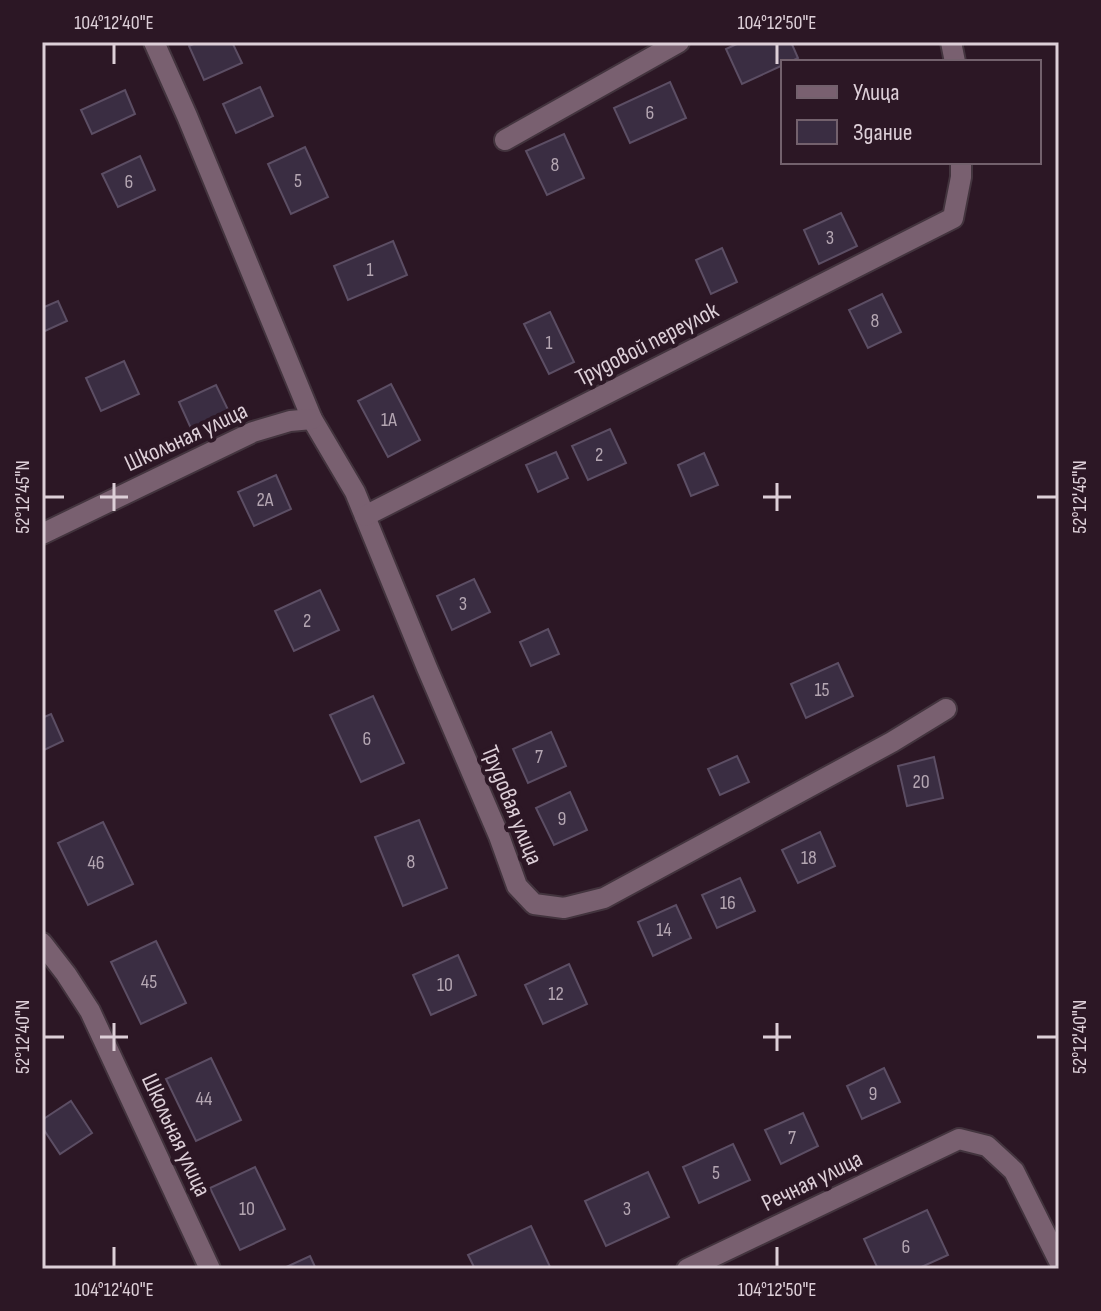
<svg xmlns="http://www.w3.org/2000/svg" width="1101" height="1311" font-family="'Sofia Sans Condensed',sans-serif">
	<style>
		.building { fill: #3a2d42; stroke: #5c4e64; stroke-width: 2 }
		.lines { fill: none; stroke-linecap: round; stroke-linejoin: round }
		.minor-casing { stroke: #43343e; stroke-width: 24 }
		.minor { stroke: #796070; stroke-width: 20 }
		.ticks { fill: none; stroke: #ddcfd8; stroke-width: 3 }
		.labels { text-anchor: middle; dominant-baseline: central; stroke-width: 8; stroke-linejoin: round; paint-order: stroke }
		.number-label { font-size: 20px; fill: #b4a6b2 }
		.street-label { font-size: 24px; fill: #ddcfd8; stroke: #2c1725 }
		.neatline { fill: none; stroke: #ddcfd8; stroke-width: 3 }
		.ticks-label { font-size: 20px; text-anchor: middle; fill: #ddcfd8 }
	</style>
	<rect width="100%" height="100%" fill="#2c1725"/>
	<g class="building">
		<polygon points="198,42 232,42 242,63 204,80 189,46"/>
		<polygon points="741,42 791,42 798,58 790,62 783,62 783,65 742,84 726,49"/>
		<polygon points="670,82 686,118 630,143 614,108"/>
		<polygon points="260,87 273,116 236,133 223,104"/>
		<polygon points="125,90 135,114 92,134 81,110"/>
		<polygon points="564,134 584,178 547,195 526,151"/>
		<polygon points="305,147 328,197 291,214 268,164"/>
		<polygon points="140,156 155,190 118,207 102,174"/>
		<polygon points="841,213 857,246 819,264 804,230"/>
		<polygon points="393,241 407,275 348,300 334,266"/>
		<polygon points="722,248 737,282 711,294 696,260"/>
		<polygon points="882,294 901,332 868,348 849,310"/>
		<polygon points="58,301 67,321 45,331 42,326 42,308"/>
		<polygon points="550,312 574,362 549,374 524,324"/>
		<polygon points="124,361 139,394 101,411 86,378"/>
		<polygon points="391,384 420,440 388,457 358,401"/>
		<polygon points="216,385 232,418 194,435 179,402"/>
		<polygon points="610,429 626,463 588,480 572,446"/>
		<polygon points="556,452 568,478 538,492 526,465"/>
		<polygon points="704,453 718,485 691,496 678,465"/>
		<polygon points="276,475 291,509 254,526 238,492"/>
		<polygon points="474,579 490,612 452,630 437,596"/>
		<polygon points="320,590 339,630 294,651 275,611"/>
		<polygon points="548,629 559,654 531,666 520,642"/>
		<polygon points="838,663 853,696 806,718 791,684"/>
		<polygon points="373,696 404,763 361,782 330,715"/>
		<polygon points="51,714 63,741 42,751 42,718"/>
		<polygon points="551,732 566,766 528,783 513,749"/>
		<polygon points="737,756 749,782 720,795 708,769"/>
		<polygon points="934,757 943,798 907,806 898,766"/>
		<polygon points="570,792 587,830 554,845 536,808"/>
		<polygon points="419,820 447,888 403,906 375,837"/>
		<polygon points="103,822 133,884 88,905 58,843"/>
		<polygon points="820,832 835,866 798,883 782,850"/>
		<polygon points="740,878 755,911 717,928 702,895"/>
		<polygon points="676,905 691,938 653,956 638,922"/>
		<polygon points="156,941 186,1003 141,1024 111,962"/>
		<polygon points="458,955 476,995 431,1015 413,975"/>
		<polygon points="569,964 587,1004 543,1024 525,985"/>
		<polygon points="211,1058 241,1120 196,1141 166,1079"/>
		<polygon points="884,1068 900,1102 862,1119 847,1086"/>
		<polygon points="71,1101 92,1133 60,1154 42,1127 42,1120"/>
		<polygon points="803,1113 818,1146 781,1164 765,1130"/>
		<polygon points="733,1144 750,1180 699,1203 683,1167"/>
		<polygon points="255,1167 285,1229 240,1250 210,1188"/>
		<polygon points="648,1172 669,1217 606,1246 585,1201"/>
		<polygon points="927,1210 948,1255 917,1269 878,1269 864,1239"/>
		<polygon points="531,1226 551,1269 475,1269 468,1255"/>
		<polygon points="310,1256 316,1269 282,1269"/>
	</g>
	<g class="lines">
		<defs>
			<g id="minor">
				<polyline points="154,42 187,116 312,419 355,492 427,668 499,836 517,886 534,904 564,908 604,898 892,742 946,709"/>
				<polyline points="951,42 955,62"/>
				<polyline points="505,140 679,42"/>
				<polyline points="365,516 953,218 961,177 961,162"/>
				<polyline points="42,534 253,432 290,421 312,419"/>
				<polyline points="42,943 66,974 90,1011 210,1269"/>
				<polyline points="687,1269 959,1139 987,1146 1014,1171 1059,1261"/>
			</g>
		</defs>
		<use href="#minor" class="minor-casing"/>
		<use href="#minor" class="minor"/>
	</g>
	<path class="ticks" d="M 114,44 L 114,64M 777,44 L 777,64M 114,483 L 114,511M 777,483 L 777,511M 44,497 L 64,497M 100,497 L 128,497M 763,497 L 791,497M 1037,497 L 1057,497M 114,1023 L 114,1051M 777,1023 L 777,1051M 44,1037 L 64,1037M 100,1037 L 128,1037M 763,1037 L 791,1037M 1037,1037 L 1057,1037M 114,1247 L 114,1267M 777,1247 L 777,1267"/>
	<g class="labels">
		<g class="number-label">
			<text x="650" y="113">6</text>
			<text x="555" y="165">8</text>
			<text x="298" y="181">5</text>
			<text x="129" y="182">6</text>
			<text x="830" y="238">3</text>
			<text x="370" y="270">1</text>
			<text x="875" y="321">8</text>
			<text x="549" y="343">1</text>
			<text x="389" y="420">1А</text>
			<text x="599" y="455">2</text>
			<text x="265" y="500">2А</text>
			<text x="463" y="604">3</text>
			<text x="307" y="621">2</text>
			<text x="822" y="690">15</text>
			<text x="367" y="739">6</text>
			<text x="539" y="757">7</text>
			<text x="921" y="782">20</text>
			<text x="562" y="819">9</text>
			<text x="809" y="858">18</text>
			<text x="411" y="862">8</text>
			<text x="96" y="863">46</text>
			<text x="728" y="903">16</text>
			<text x="664" y="930">14</text>
			<text x="149" y="982">45</text>
			<text x="445" y="985">10</text>
			<text x="556" y="994">12</text>
			<text x="873" y="1094">9</text>
			<text x="204" y="1099">44</text>
			<text x="792" y="1138">7</text>
			<text x="716" y="1173">5</text>
			<text x="247" y="1209">10</text>
			<text x="627" y="1209">3</text>
			<text x="906" y="1247">6</text>
		</g>
		<g class="street-label">
			<text transform="translate(647 344) rotate(-27)">Трудовой переулок</text>
			<text transform="translate(186 437) rotate(-25)">Школьная улица</text>
			<text transform="translate(512 805) rotate(68)">Трудовая улица</text>
			<text transform="translate(176 1135) rotate(65)">Школьная улица</text>
			<text transform="translate(812 1181) rotate(-26)">Речная улица</text>
		</g>
	</g>
	<rect width="1101" height="1311" fill="none" stroke="#2c1725" stroke-width="88"/>
	<rect x="781" y="60" width="260" height="104" fill="#2c1725" stroke="#73616d" stroke-width="2"/>
	<rect x="797" y="86" width="40" height="12" fill="#796070" stroke="#73616d" stroke-width="2"/>
	<text x="853" y="100" font-size="24" fill="#ddcfd8">Улица</text>
	<rect x="797" y="120" width="40" height="24" fill="#3a2d42" stroke="#73616d" stroke-width="2"/>
	<text x="853" y="140" font-size="24" fill="#ddcfd8">Здание</text>
	<rect x="44" y="44" width="1013" height="1223" class="neatline"/>
	<g class="ticks-label">
		<text x="114" y="29">104°12'40"E</text>
		<text x="777" y="29">104°12'50"E</text>
		<text transform="translate(22 497) rotate(-90)" y="7">52°12'45"N</text>
		<text transform="translate(1079 497) rotate(-90)" y="7">52°12'45"N</text>
		<text transform="translate(22 1037) rotate(-90)" y="7">52°12'40"N</text>
		<text transform="translate(1079 1037) rotate(-90)" y="7">52°12'40"N</text>
		<text x="114" y="1296">104°12'40"E</text>
		<text x="777" y="1296">104°12'50"E</text>
	</g>
</svg>
